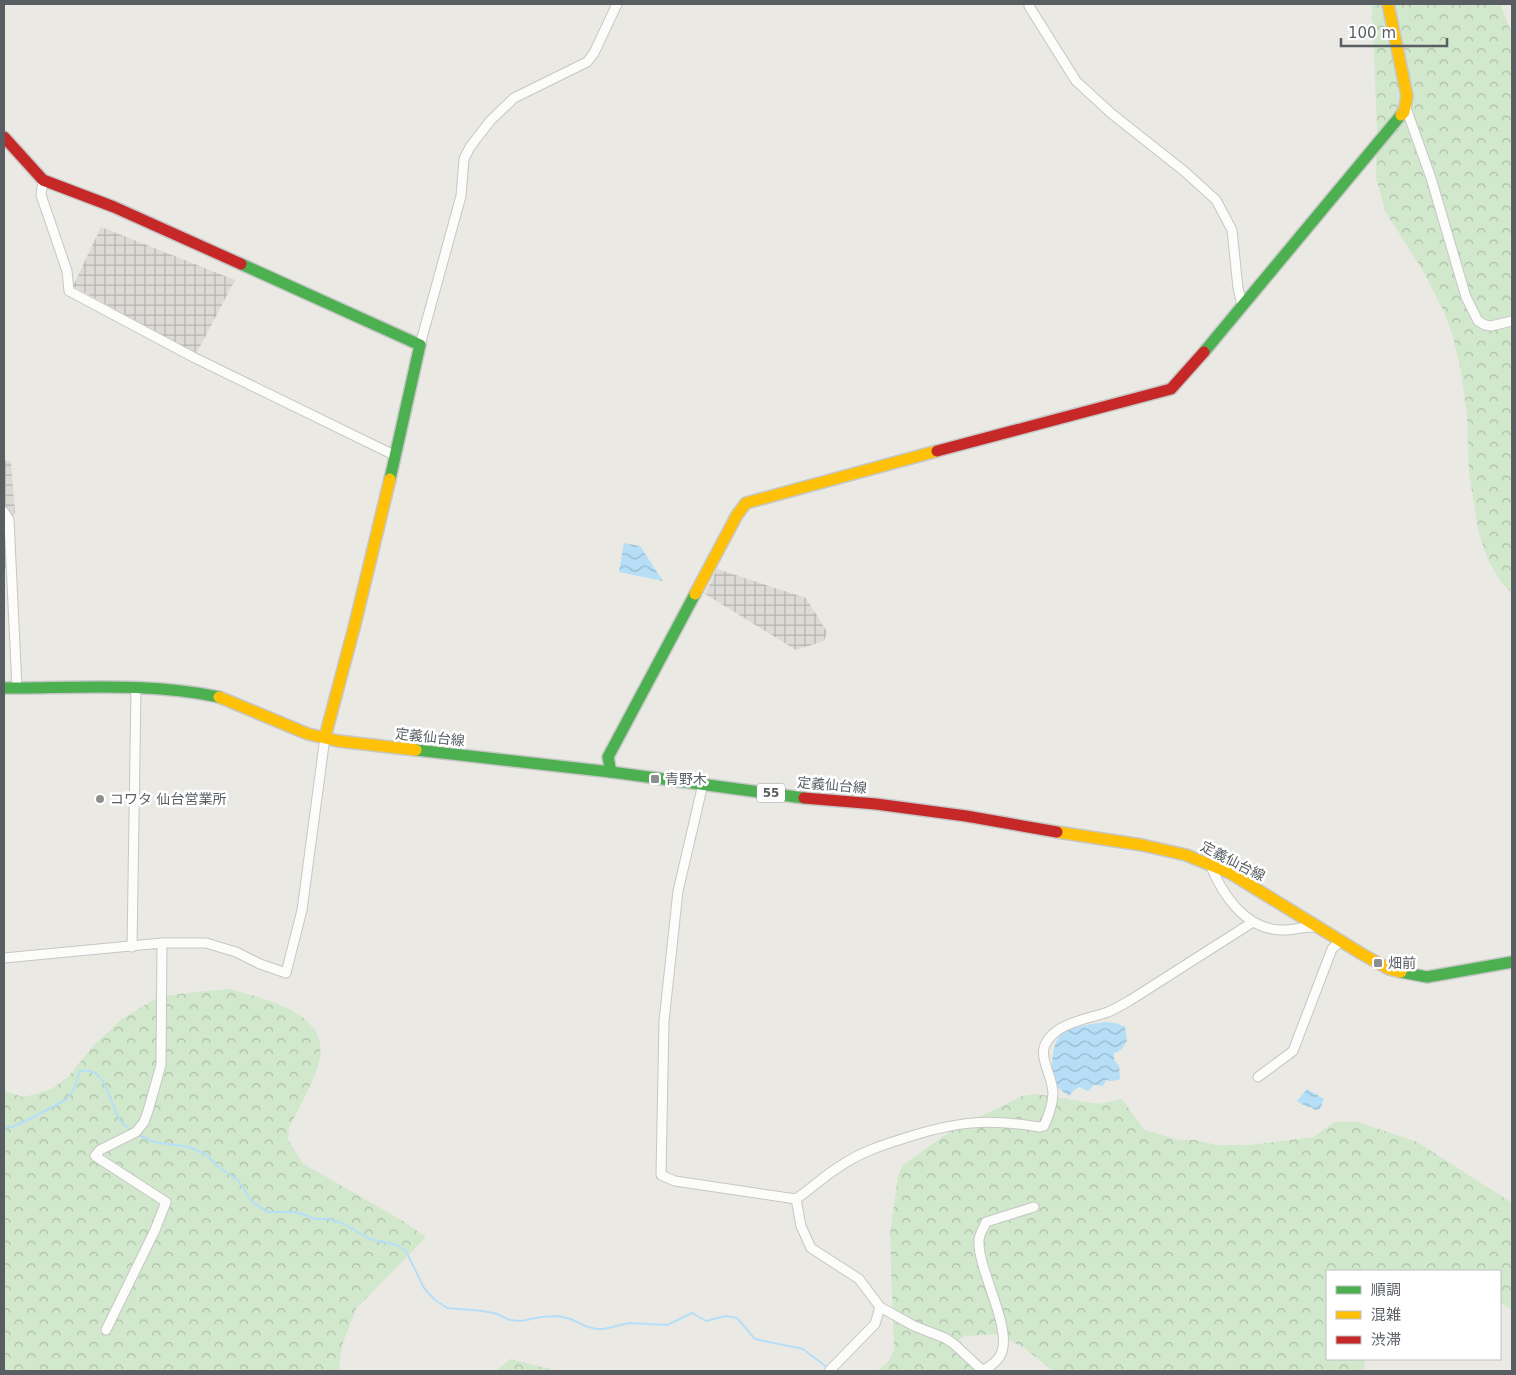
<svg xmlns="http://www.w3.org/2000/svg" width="1516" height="1375" font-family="'DejaVu Sans','Noto Sans JP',sans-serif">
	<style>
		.industrial { fill: url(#industrial-grid) }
		.forest { fill: url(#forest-crowns) }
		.water { fill: url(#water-waves) }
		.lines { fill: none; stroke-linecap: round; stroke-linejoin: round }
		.stream { stroke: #b6dff7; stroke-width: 2 }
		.street-casing { stroke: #c6c6c5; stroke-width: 11 }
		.fast-casing { stroke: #c6c7c6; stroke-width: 14 }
		.slow-casing { stroke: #c6c7c6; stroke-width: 14 }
		.jam-casing { stroke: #c6c7c6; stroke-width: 14 }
		.street { stroke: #fcfcfb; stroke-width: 9 }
		.fast { stroke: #4caf50; stroke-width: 11 }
		.slow { stroke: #ffc107; stroke-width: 11 }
		.jam { stroke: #c62828; stroke-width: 11 }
		.poi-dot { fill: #8c8f90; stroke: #fff; stroke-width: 2 }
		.labels { text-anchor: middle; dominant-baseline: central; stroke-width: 5; stroke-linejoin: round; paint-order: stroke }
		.shield { fill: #fff; stroke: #8b8e92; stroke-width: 1 }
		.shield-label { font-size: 12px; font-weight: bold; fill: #595e63 }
		.street-label { font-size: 14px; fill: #595e63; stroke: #fff }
		.poi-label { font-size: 14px; fill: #595e63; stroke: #fff; text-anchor: start }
	</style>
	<defs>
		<pattern id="industrial-grid" width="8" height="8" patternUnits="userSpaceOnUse" patternTransform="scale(1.25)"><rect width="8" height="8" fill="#dddad6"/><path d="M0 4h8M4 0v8" fill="none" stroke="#b6b4b1"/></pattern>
		<pattern id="forest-crowns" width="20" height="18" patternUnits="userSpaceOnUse" patternTransform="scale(1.25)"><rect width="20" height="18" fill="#d1e8cc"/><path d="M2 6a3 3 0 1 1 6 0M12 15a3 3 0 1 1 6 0" fill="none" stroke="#adbfa9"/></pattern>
		<pattern id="water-waves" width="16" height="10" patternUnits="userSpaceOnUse" patternTransform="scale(1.25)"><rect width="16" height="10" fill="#b6dff7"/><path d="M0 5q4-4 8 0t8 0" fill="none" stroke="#97b8cc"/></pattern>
	</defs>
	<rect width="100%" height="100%" fill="#eae9e4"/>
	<g class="industrial">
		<polygon points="101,227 235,280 196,354 73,286"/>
		<polygon points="4,460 11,462 15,513 5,523 7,568 4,567"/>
		<polygon points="717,569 806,598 827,632 824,641 796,650 705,594"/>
	</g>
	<g class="forest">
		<polygon points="1372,4 1500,4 1512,34 1512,593 1501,582 1489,562 1479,534 1469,473 1467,415 1461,371 1453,337 1444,312 1422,269 1386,213 1376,177 1377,130"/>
		<path d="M 229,989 C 267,1000 337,1013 317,1069 C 310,1089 298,1109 289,1128 L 288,1139 L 302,1163 L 401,1220 L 426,1237 L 356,1309 L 343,1342 L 339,1367 L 340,1371 L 4,1371 L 4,1091 L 23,1097 L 36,1094 L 52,1089 L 69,1076 L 93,1046 L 122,1019 L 158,997 L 195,992 Z"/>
		<polygon points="1036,1094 1099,1104 1122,1099 1144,1130 1179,1140 1195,1140 1217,1145 1249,1145 1314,1137 1334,1122 1358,1122 1417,1142 1512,1203 1512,1310 1500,1303 1500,1271 1327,1271 1327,1359 1365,1359 1364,1368 1360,1371 1053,1371 1023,1347 996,1334 966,1336 959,1339 980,1371 878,1371 888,1362 894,1350 890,1235 898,1176 903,1165 951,1131 1022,1096"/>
		<polygon points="510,1359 558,1371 496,1371"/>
	</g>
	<g class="water">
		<polygon points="624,543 640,546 663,581 619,572"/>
		<path d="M 1106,1022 L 1116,1023 L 1125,1027 L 1127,1041 L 1121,1050 L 1114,1053 L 1114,1059 L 1119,1066 L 1120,1079 L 1113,1081 L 1106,1080 L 1103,1086 L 1094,1085 L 1088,1091 L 1079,1087 L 1073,1091 L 1069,1096 C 1065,1093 1060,1090 1057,1086 C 1049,1074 1051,1045 1061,1034 C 1070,1026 1094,1024 1106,1022 Z"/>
		<polygon points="1307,1089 1324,1099 1320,1109 1314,1110 1312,1107 1307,1107 1297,1101"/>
	</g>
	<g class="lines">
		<g class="stream">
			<path d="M 4,1128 L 12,1127 L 30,1119 L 67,1099 L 74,1089 L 80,1071 C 108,1065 109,1106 121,1121 C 124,1125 129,1129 133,1131"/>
			<polyline points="139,1135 154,1142 189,1147 207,1155 217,1166 238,1180 252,1202 268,1212 296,1212 316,1219 328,1219 342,1223 370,1239 397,1245 406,1251 424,1288 434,1299 447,1308 483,1311 497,1314 510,1320 521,1321 541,1317 558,1316 571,1319 585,1326 596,1329 604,1329 629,1323 667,1325 692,1313 706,1321 725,1316 737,1318 755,1339 803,1349 828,1368"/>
		</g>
		<defs>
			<g id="street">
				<polyline points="1029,6 1076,81 1112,114 1184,171 1216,200 1232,230 1238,288 1242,305"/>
				<polyline points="1406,108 1431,178 1466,297 1478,321 1485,325 1491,326 1512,321"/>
				<polyline points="43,180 41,195 67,271 69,291 193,357 396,456"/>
				<polyline points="420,345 461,196 464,159 470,147 490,121 514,98 587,62 594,53 617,4"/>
				<polyline points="4,512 9,520 17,688"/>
				<path d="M 703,784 L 678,891 L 664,1021 L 661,1175 L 675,1181 L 796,1199 C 812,1188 825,1175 842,1165 C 861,1152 883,1145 905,1138 C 955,1122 986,1118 1039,1127 L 1044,1126 C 1048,1117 1053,1104 1053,1093 C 1052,1068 1029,1051 1058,1030 C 1073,1020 1091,1018 1108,1012 C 1115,1009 1122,1005 1129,1001 L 1253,922"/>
				<path d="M 1210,864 C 1222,894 1244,928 1280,930 C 1293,931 1302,926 1315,927"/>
				<polyline points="132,947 136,688"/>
				<polyline points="4,958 162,943 206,943 236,952 260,964 286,973 302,910 325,737"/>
				<polyline points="1258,1077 1293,1051 1332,949 1340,941"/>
				<polyline points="796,1199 801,1226 811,1248 859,1279 880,1307 914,1326 945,1338 954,1344 983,1371"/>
				<polyline points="106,1330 155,1230 166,1202 95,1156 100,1150 136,1132 144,1122 148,1111 161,1065 162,943"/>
				<polyline points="830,1370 875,1324 880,1307"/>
				<path d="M 982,1371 C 989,1367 996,1363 1000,1356 C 1015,1331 977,1270 979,1240 C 979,1234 984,1228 986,1222 L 1034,1207"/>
			</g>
			<g id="fast">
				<polyline points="241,264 420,345 390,479"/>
				<polyline points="1204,352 1401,115"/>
				<path d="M 4,688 C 75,688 149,682 219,697"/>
				<polyline points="416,750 611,772 804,798"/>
				<polyline points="611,772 608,757 695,594"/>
				<polyline points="1401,972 1427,977 1512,962"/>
			</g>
			<g id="slow">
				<polyline points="1388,4 1407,96 1404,112 1401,115"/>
				<polyline points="695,594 737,515 746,503 937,451"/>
				<polyline points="219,697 308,734 338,741 416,750"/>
				<polyline points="325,737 355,624 390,479"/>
				<polyline points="1057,832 1142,845 1186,855 1230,873 1362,954 1389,969 1401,972"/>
			</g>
			<g id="jam">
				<polyline points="4,137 43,180 114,207 241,264"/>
				<polyline points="937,451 1171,389 1204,352"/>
				<polyline points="804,798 876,804 966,816 1057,832"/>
			</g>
		</defs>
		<use href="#street" class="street-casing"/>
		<use href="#fast" class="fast-casing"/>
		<use href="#slow" class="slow-casing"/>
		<use href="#jam" class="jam-casing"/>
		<use href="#street" class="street"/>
		<use href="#fast" class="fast"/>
		<use href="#slow" class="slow"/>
		<use href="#jam" class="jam"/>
	</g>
	<g class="poi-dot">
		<rect x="650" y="774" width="10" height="10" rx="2.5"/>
		<circle cx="100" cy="799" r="5"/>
		<rect x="1373" y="958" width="10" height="10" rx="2.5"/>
	</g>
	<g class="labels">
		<rect class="shield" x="757" y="783.5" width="28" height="19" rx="4"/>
		<g class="shield-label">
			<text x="771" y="793">55</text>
		</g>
		<g class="street-label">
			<text transform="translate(430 737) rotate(6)">定義仙台線</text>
			<text transform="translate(832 785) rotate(5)">定義仙台線</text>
			<text transform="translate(1233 861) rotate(27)">定義仙台線</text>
		</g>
		<g class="poi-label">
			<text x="665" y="779">青野木</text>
			<text x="110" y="799">コワタ 仙台営業所</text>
			<text x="1388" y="963">畑前</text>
		</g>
	</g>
	<rect width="1516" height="1375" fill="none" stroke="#595e63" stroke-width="10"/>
	<rect x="1326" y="1270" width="175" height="90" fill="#ffffff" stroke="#bdbfc1"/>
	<rect x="1336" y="1286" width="25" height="8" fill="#4caf50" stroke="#bdbfc1"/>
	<text x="1371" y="1295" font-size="15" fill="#595e63">順調</text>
	<rect x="1336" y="1311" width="25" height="8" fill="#ffc107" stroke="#bdbfc1"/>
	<text x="1371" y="1320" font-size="15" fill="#595e63">混雑</text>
	<rect x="1336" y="1336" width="25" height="8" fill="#c62828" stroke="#bdbfc1"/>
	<text x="1371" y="1345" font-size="15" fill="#595e63">渋滞</text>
	<path d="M1341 38v8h106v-8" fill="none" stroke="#595e63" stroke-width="2.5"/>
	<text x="1348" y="38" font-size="15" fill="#595e63" stroke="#ffffff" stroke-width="4" paint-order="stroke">100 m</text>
</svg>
